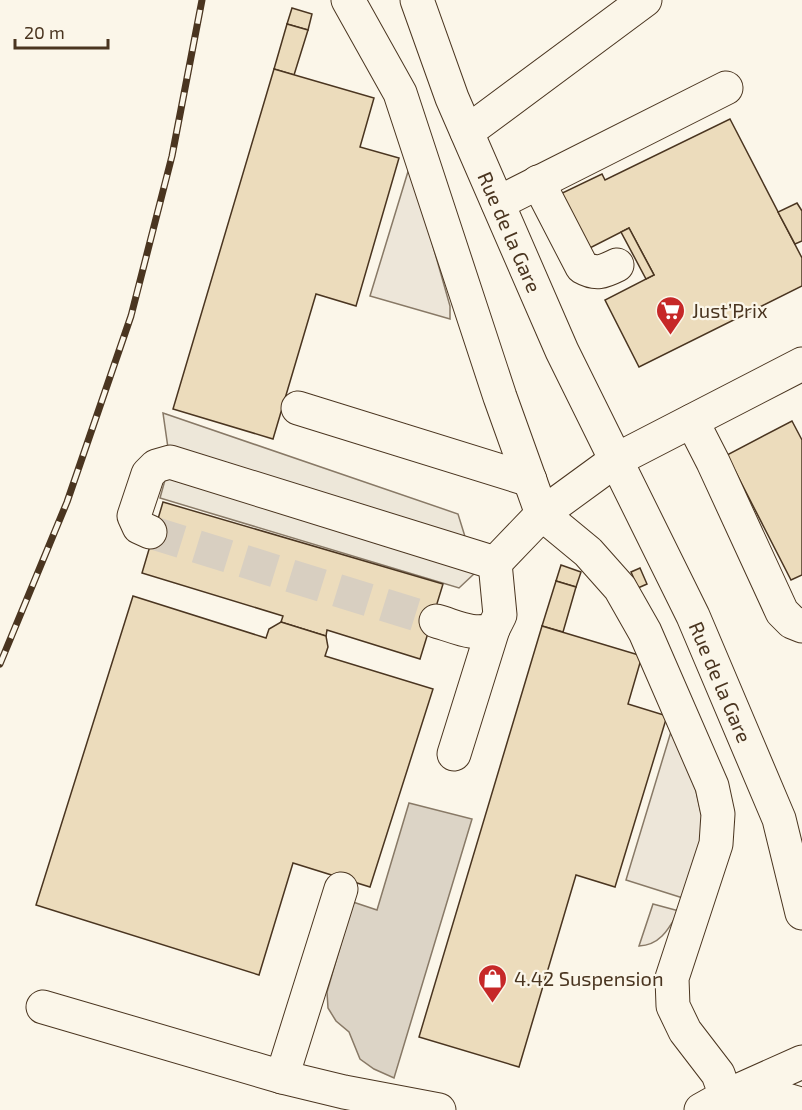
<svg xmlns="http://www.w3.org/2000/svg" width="802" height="1110" font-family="'Exo 2',sans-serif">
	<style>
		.green { fill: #ede6d9; stroke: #887966; stroke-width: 1.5 }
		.parking { fill: #ede7d9; stroke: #887966; stroke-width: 1.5 }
		.water { fill: #dcd4c6; stroke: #887966; stroke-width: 1.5 }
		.building { fill: #ecdcbc; stroke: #4a3520; stroke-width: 1.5 }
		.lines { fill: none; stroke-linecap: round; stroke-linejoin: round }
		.minor-tunnel { stroke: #d8cfc1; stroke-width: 33; stroke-dasharray: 33 16; stroke-linecap: butt }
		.minor-casing { stroke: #4a3520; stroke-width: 35 }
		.major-casing { stroke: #4a3520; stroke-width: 35 }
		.minor { stroke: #fbf6e9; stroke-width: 33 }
		.major { stroke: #fbf6e9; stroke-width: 33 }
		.rail-casing { stroke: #4a3520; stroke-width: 7 }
		.rail { stroke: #fbf6e9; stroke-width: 4.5; stroke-dasharray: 14; stroke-linecap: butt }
		.labels { text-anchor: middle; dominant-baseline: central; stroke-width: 4.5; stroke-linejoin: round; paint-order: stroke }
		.street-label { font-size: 20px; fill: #4a3520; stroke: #fbf6e9 }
		.poi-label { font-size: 20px; fill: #4a3520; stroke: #fbf6e9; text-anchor: start }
	</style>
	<rect width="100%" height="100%" fill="#fbf6e9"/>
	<g class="green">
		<polygon points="410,165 450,306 450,319 370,296"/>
		<polygon points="673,725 692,773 704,826 686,899 626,880"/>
		<path d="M 653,904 L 679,911 C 669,928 661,945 639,946 Z"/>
	</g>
	<polygon class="parking" points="163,413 458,514 476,572 459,588 160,498 170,462"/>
	<polygon class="water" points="409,803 472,819 394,1078 374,1069 360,1059 349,1032 336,1021 328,1008 327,992 353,902 377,910"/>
	<g class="building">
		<polygon points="292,8 312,14 308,30 287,24"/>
		<polygon points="287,24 308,30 294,75 274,69"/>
		<polygon points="274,69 374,98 360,147 399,158 356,306 316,294 273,439 173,409"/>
		<polygon points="730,119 802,258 802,286 639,367 605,300 654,275 629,228 584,251 556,196 602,174 605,180"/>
		<polygon points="797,203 802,211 802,241 795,244 778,212"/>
		<polygon points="629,228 654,275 646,279 621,232"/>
		<polygon points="792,421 802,440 802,575 791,580 727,455"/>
		<polygon points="163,502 443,584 420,659 327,630 326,636 281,622 283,616 142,573"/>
		<polygon points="561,565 581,572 576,587 556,581"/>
		<polygon points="640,568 647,584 638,588 631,572"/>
		<polygon points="556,581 576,587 563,632 542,626"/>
		<polygon points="133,596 266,638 269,629 281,622 326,636 328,647 325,656 433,689 370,887 293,863 259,975 36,905"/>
		<polygon points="542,626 642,656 628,704 667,716 615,887 576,875 519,1067 419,1037"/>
	</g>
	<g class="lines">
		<polyline class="minor-tunnel" points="150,532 436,621"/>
		<defs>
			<g id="minor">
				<polyline points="348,0 400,93 500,397 542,514 588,552 620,588 645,632 712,786 718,814 716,844 672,978 673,1006 685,1031 718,1074 726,1096 701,1110"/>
				<polyline points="467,132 645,0"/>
				<path d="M 538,182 L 582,267 C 596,275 603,272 617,265"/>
				<polyline points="498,203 726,88"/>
				<polyline points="298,408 530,480"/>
				<polyline points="692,421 713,462 782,612 792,622 802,626"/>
				<polyline points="150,532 139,527 134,516 148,474 156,466 170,462 495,563 542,514 616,460 802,364"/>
				<path d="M 436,621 C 455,626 474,637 493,629 L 500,615 L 495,563"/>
				<polyline points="454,754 493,629"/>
				<polyline points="43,1007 282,1077 344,1092 439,1110"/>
				<path d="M 802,1062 L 726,1096 C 751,1096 778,1095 802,1105"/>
				<polyline points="282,1077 341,889"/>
			</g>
			<g id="major">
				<path id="s1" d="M 417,0 L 452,98 L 562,351 L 693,616 L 779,819 L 802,913"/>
			</g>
		</defs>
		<use href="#minor" class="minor-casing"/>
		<use href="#major" class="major-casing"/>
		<use href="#minor" class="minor"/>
		<use href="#major" class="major"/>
		<defs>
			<polyline id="rail" points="0,664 67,502 131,316 172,156 202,0"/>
		</defs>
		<use href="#rail" class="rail-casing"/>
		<use href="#rail" class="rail"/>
	</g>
	<defs>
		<symbol id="supermarket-pin" viewBox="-11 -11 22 30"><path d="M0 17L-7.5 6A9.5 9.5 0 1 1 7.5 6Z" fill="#c62828" stroke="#fbf6e9"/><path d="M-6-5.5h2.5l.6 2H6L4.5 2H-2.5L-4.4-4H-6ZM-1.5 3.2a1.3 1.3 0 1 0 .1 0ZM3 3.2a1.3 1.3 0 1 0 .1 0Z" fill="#fff"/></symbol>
		<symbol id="shop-pin" viewBox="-11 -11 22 30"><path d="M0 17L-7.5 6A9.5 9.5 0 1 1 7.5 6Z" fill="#c62828" stroke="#fbf6e9"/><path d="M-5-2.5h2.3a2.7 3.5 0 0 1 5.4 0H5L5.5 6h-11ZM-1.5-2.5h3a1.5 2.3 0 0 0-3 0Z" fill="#fff"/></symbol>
	</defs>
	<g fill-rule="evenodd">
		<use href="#supermarket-pin" x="654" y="294" width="33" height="45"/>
		<use href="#shop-pin" x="476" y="962" width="33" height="45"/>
	</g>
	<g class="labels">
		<g class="street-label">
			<text stroke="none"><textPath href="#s1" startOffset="250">Rue de la Gare</textPath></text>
			<text stroke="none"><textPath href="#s1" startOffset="747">Rue de la Gare</textPath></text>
		</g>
		<g class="poi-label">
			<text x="692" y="310">Just’Prix</text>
			<text x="514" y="978">4.42 Suspension</text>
		</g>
	</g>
	<path d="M15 39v9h93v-9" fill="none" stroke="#4a3520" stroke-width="3"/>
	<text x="24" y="39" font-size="18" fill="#4a3520" stroke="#fbf6e9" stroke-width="4.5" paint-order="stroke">20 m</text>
</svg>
